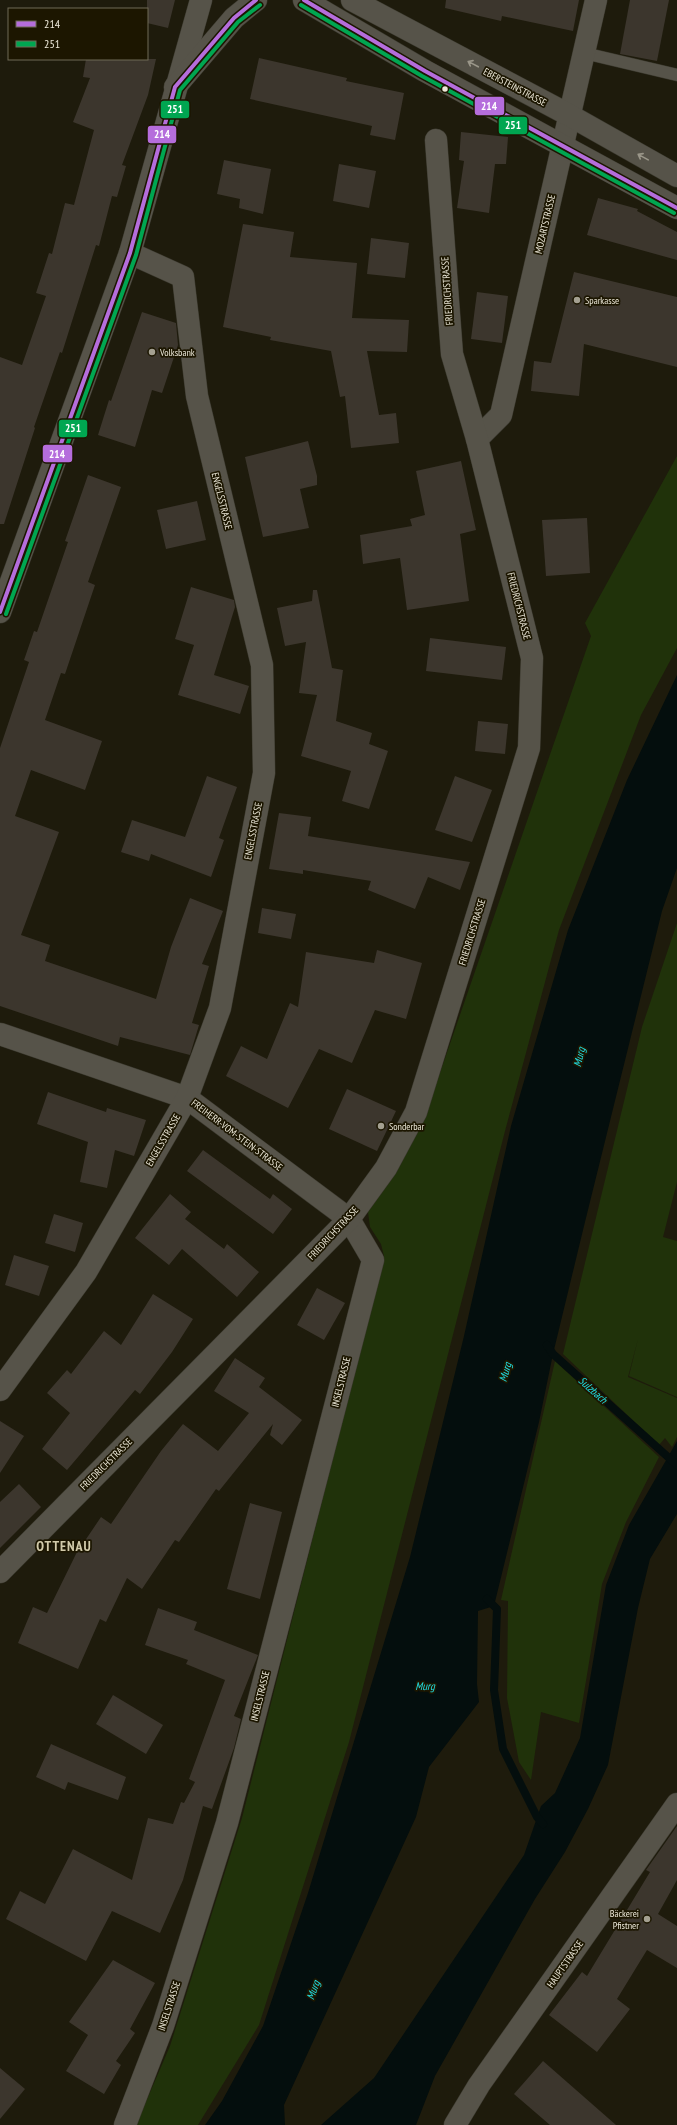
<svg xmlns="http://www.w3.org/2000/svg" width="677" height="2125" font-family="'PT Sans Narrow',sans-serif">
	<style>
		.green { fill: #20320a }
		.water { fill: #040e0d }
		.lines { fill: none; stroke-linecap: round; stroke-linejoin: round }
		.stream { stroke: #040e0d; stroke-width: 8 }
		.building { fill: #3c362d }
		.service-casing { stroke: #3a382d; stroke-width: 13 }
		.minor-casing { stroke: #3a382d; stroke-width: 23 }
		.tertiary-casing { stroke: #3a382d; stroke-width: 23 }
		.service { stroke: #565349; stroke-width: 12 }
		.minor { stroke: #565349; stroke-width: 22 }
		.tertiary { stroke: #565349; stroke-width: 22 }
		.bus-1-casing { stroke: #1c1600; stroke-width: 7 }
		.bus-2-casing { stroke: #1c1600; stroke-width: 7 }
		.bus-1 { stroke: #b56ddc; stroke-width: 4 }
		.bus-2 { stroke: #00a651; stroke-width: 4 }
		.oneway { stroke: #9a9689 }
		.bus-dot { fill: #ece8d8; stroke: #1c1600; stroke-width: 1.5 }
		.poi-dot { fill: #a4a091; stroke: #1c1600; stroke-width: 1.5 }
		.labels { text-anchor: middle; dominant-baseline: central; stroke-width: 3.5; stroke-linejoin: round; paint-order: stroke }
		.street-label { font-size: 10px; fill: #ece8d8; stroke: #1c1600 }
		.poi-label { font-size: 10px; fill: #ece8d8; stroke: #1c1600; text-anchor: start }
		.water-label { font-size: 11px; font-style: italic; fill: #20e0e4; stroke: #1c1600 }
		.district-label { font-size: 14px; font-weight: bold; letter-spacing: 1px; fill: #d2cbaa; stroke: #1c1600 }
		.line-badge { stroke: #1c1600; stroke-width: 1.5 }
		.badge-label { font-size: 11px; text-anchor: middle; font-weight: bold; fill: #fff }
	</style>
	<rect width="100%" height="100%" fill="#1e1b0c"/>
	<g class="green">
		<polygon points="677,456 677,648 641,715 559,930 505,1131 349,1742 259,2025 198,2125 136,2125 170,2046 242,1818 384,1256 381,1244 370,1227 368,1212 397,1170 424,1119 591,636 585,623"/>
		<polygon points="677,923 677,1182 663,1237 677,1241 677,1397 629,1376 638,1339 628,1377 677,1398 677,1437 672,1447 665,1438 659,1445 563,1354 642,1027"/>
		<polygon points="555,1361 659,1457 626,1522 602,1584 579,1723 541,1712 531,1780 519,1762 507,1698 508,1601 501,1600"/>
	</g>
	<g class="water">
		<polygon points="677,675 677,868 662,911 584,1226 553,1354 539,1422 494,1606 478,1611 477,1684 479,1702 429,1767 416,1817 284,2105 285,2125 205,2125 222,2101 263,2026 308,1893 410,1557 464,1336 511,1126 568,930 627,780"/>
		<polygon points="677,1441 677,1514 650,1559 638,1608 608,1765 588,1809 565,1852 535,1899 435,2076 416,2125 321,2125 374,2078 524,1855 541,1806 555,1793 580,1738 606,1585 629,1525"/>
	</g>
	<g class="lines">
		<g class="stream">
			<polyline points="547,1345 553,1354 677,1465"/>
			<polyline points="487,1599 497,1609 494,1690 503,1749 537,1817 543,1824"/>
		</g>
	</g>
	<g class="building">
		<polygon points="147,0 175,0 168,28 147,23"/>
		<polygon points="446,0 579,0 573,31 502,16 501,21 445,8"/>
		<polygon points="630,0 669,0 657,61 620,54"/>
		<polygon points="259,58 347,78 346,81 404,93 395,140 370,135 372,126 250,99"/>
		<polygon points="86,59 156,59 148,95 122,165 126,166 117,197 112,196 99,246 96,245 62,353 60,352 34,427 35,428 4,524 0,524 0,357 22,365 46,296 36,293 49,253 52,254 65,203 74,205 94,130 73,122 90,78 83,77"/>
		<polygon points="461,132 508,137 506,164 495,164 489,213 457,208 464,161 459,160"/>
		<polygon points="224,160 271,169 263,214 239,208 240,199 217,194"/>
		<polygon points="339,164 376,171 369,208 333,201"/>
		<polygon points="598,198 638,209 637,211 677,232 677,260 587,235"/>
		<polygon points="243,224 294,232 290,257 357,263 352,318 409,320 407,352 367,351 379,415 396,413 399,443 351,448 345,396 340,397 331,351 270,340 271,337 223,327"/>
		<polygon points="371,238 409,243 405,278 367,274"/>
		<polygon points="574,272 677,297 677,367 584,344 579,396 531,391 534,361 551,363"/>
		<polygon points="477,292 508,296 502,343 471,339"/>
		<polygon points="142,312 176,323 178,345 162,393 152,390 135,447 98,435 109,400 111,401"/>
		<polygon points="308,441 317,476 317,485 300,489 309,528 263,537 245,457"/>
		<polygon points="461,461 476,530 460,534 469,601 407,610 400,558 363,564 360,535 412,526 410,519 425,515 416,471"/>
		<polygon points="88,475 121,487 88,582 95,585 65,674 61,673 45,720 102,741 85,790 31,770 15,816 59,832 21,935 50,945 45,961 156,999 171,947 190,898 223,911 202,964 209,966 192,1023 199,1025 190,1055 120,1037 118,1046 0,1006 0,748 29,662 24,660 34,631 37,632 68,542 65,541"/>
		<polygon points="197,501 206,540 166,549 157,510"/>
		<polygon points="587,518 590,573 546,576 542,520"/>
		<polygon points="191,587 234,600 235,607 214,675 249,686 240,714 178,695 194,645 175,639"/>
		<polygon points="313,590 317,590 332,668 343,670 336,721 372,733 369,744 388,751 369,809 342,801 351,771 301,756 317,695 299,693 306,642 285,646 277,608 312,601"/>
		<polygon points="430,638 506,647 502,680 426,671"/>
		<polygon points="478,721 508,724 505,754 475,751"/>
		<polygon points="207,776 237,787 219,838 224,840 211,877 151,854 149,861 121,852 132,820 185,837"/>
		<polygon points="455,776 492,790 472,842 435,830"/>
		<polygon points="279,813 311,817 308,836 470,862 460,890 428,877 415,909 368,890 371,881 303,870 303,874 269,869"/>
		<polygon points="262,908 296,914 291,939 258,933"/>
		<polygon points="377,950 422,963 406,1019 375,1010 352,1063 319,1049 288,1108 226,1076 241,1046 267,1059 290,1003 298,1007 306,952 374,963"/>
		<polygon points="347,1089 396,1111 377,1151 329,1129"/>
		<polygon points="48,1092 106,1112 107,1108 146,1120 134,1156 115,1150 107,1188 80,1182 88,1142 37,1124"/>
		<polygon points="203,1150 270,1199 273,1194 292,1209 273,1234 187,1171"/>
		<polygon points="170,1194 191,1212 185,1219 224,1249 227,1244 259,1272 237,1297 182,1249 169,1265 135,1238"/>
		<polygon points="54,1214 83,1223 75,1252 45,1243"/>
		<polygon points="14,1255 49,1266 39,1296 5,1285"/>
		<polygon points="317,1288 345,1303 324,1340 297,1325"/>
		<polygon points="153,1294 193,1319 172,1352 140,1394 135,1390 67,1470 42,1449 70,1413 47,1393 67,1370 71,1374 104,1331 121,1345"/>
		<polygon points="235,1358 265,1378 259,1387 302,1420 282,1445 270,1435 273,1424 219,1491 216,1489 179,1542 175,1540 142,1589 127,1578 106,1622 100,1619 78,1669 18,1643 33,1607 47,1613 76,1554 101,1517 111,1524 161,1451 183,1424 218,1451 249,1413 214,1391"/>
		<polygon points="0,1421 24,1436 0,1473"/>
		<polygon points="19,1484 41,1507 0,1548 0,1502"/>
		<polygon points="250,1503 282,1512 260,1599 227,1589"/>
		<polygon points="158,1608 197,1622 194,1630 258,1655 234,1716 241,1719 234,1748 212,1809 203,1806 183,1880 160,1933 112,1911 86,1961 6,1919 20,1891 45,1904 73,1849 132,1880 148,1818 173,1824 181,1802 184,1803 195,1782 189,1779 225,1680 186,1664 188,1660 145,1645"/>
		<polygon points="113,1695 163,1725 146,1754 96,1724"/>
		<polygon points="51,1744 126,1777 118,1800 68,1782 65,1790 36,1777"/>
		<polygon points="677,1826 677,1880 658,1914 677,1926 677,1968 647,1950 617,1999 630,2009 597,2052 549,2015 582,1972 587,1976 650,1872 646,1870"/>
		<polygon points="113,1960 155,1983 130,2029 135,2033 116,2061 121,2065 104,2094 66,2071 88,2035 69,2022"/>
		<polygon points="543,2061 616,2125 550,2125 514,2094"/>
		<polygon points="0,2068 25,2089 0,2119"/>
	</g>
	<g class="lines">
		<defs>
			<polyline id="service" points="584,53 677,75"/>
			<g id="minor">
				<polyline points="477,439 501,415 596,0"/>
				<polyline points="0,612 130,253 201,0"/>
				<polyline points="0,1034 187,1098 349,1219 373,1260 227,1823 163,2026 125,2125"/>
				<polyline points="0,1390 86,1272 187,1098 220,1008 264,773 262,665 197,396 183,277 130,253"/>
				<polyline points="0,1572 349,1219 386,1168 416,1112 529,748 532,658 477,439 452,354 436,140"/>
			</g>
			<g id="tertiary">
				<polyline points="304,0 425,71 677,208"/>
				<polyline points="352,0 569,115 677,176"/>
				<polyline points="175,87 234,18 256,0"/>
				<polyline points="455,2125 479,2085 677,1804"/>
			</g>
		</defs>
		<use href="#service" class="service-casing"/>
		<use href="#minor" class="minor-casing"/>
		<use href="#tertiary" class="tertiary-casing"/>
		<use href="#service" class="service"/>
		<use href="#minor" class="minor"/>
		<use href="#tertiary" class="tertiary"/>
		<defs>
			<g id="bus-1">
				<polyline points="304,0 425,71 677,208"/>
				<polyline points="0,612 130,253 175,87 234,18 256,0"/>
			</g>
			<g id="bus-2">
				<polyline points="301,5 422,76 674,213"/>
				<polyline points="6,614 136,255 180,90 238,22 260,5"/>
			</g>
		</defs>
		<use href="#bus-1" class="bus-1-casing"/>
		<use href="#bus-2" class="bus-2-casing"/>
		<use href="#bus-1" class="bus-1"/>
		<use href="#bus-2" class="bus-2"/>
	</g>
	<defs><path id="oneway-shaft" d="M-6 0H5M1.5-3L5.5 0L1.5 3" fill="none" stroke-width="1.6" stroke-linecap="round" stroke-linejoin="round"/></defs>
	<g class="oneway">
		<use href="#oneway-shaft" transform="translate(473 64) rotate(-152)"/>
		<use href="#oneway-shaft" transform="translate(643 157) rotate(-151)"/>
	</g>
	<circle class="bus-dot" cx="445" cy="89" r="3.5"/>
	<g class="poi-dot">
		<circle cx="577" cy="300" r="4"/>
		<circle cx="152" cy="352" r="4"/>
		<circle cx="381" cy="1126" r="4"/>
		<circle cx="647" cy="1919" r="4"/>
	</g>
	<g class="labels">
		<g class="street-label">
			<text transform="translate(515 87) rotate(28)">EBERSTEINSTRASSE</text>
			<text transform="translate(545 224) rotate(-77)">MOZARTSTRASSE</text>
			<text transform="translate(447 291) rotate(-94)">FRIEDRICHSTRASSE</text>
			<text transform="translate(222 501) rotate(76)">ENGELSSTRASSE</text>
			<text transform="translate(519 606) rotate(76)">FRIEDRICHSTRASSE</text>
			<text transform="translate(253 831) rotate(-79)">ENGELSSTRASSE</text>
			<text transform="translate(472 932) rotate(-73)">FRIEDRICHSTRASSE</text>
			<text transform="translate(237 1135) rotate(37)">FREIHERR-VOM-STEIN-STRASSE</text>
			<text transform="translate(163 1140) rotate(-60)">ENGELSSTRASSE</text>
			<text transform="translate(333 1233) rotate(-47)">FRIEDRICHSTRASSE</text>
			<text transform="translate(341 1382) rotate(-76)">INSELSTRASSE</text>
			<text transform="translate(106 1464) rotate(-45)">FRIEDRICHSTRASSE</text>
			<text transform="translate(260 1696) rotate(-76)">INSELSTRASSE</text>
			<text transform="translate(565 1964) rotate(-55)">HAUPTSTRASSE</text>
			<text transform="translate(169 2006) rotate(-72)">INSELSTRASSE</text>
		</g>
		<g class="poi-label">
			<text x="585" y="300">Sparkasse</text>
			<text x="160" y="352">Volksbank</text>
			<text x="389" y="1126">Sonderbar</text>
			<text x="639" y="1913" text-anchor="end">Bäckerei<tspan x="639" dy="12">Pfistner</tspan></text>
		</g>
		<g class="water-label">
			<text transform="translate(579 1057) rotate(-77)">Murg</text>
			<text transform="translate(505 1372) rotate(-75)">Murg</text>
			<text transform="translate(593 1390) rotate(42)">Sulzbach</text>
			<text x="425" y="1686">Murg</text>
			<text transform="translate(313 1990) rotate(-70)">Murg</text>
		</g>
		<g class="district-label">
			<text x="64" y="1546">OTTENAU</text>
		</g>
	</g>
	<g class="line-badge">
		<rect x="474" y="96" width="31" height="20" rx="4" fill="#b56ddc"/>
		<rect x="160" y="100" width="30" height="19" rx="4" fill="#00a651"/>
		<rect x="498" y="116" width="30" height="19" rx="4" fill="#00a651"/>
		<rect x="147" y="125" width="30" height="19" rx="4" fill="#b56ddc"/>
		<rect x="58" y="419" width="30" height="19" rx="4" fill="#00a651"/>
		<rect x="42" y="444" width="31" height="19" rx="4" fill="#b56ddc"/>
	</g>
	<g class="badge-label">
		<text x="489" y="110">214</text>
		<text x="175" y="113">251</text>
		<text x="513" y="129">251</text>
		<text x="162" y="138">214</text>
		<text x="73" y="432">251</text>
		<text x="57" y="458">214</text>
	</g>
	<rect x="8" y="8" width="140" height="52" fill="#1c1600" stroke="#6f6a56"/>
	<rect x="16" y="21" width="20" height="6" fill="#b56ddc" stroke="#6f6a56"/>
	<text x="44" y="28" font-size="12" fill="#ece8d8">214</text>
	<rect x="16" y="41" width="20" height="6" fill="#00a651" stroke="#6f6a56"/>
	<text x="44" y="48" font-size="12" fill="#ece8d8">251</text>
</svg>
